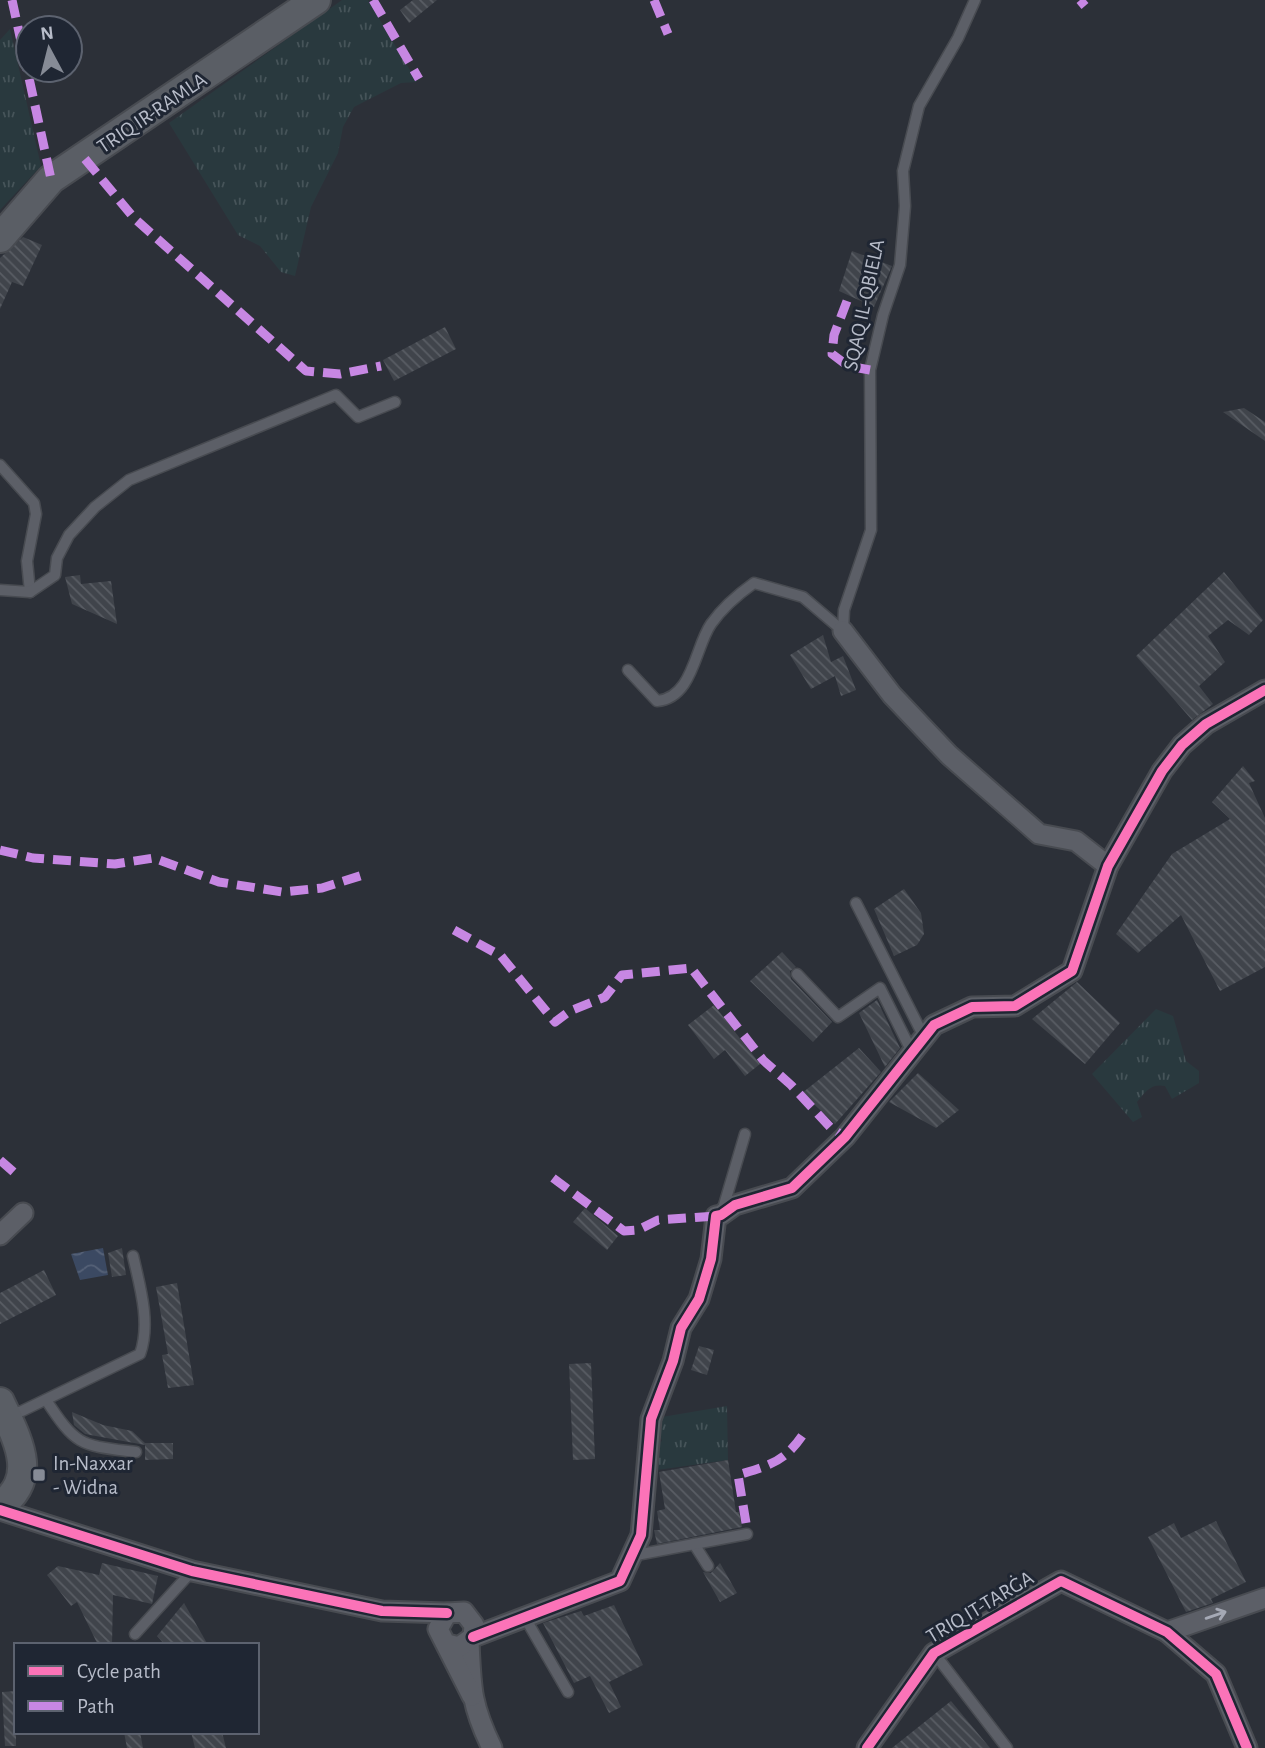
<svg xmlns="http://www.w3.org/2000/svg" width="1265" height="1748" font-family="'Alegreya Sans',sans-serif">
	<style>
		.grass { fill: url(#grass-tufts) }
		.water { fill: url(#water-waves) }
		.building { fill: url(#building-back-hatch) }
		.lines { fill: none; stroke-linecap: round; stroke-linejoin: round }
		.lane-casing { stroke: #484b51; stroke-width: 13 }
		.street-casing { stroke: #484b51; stroke-width: 23 }
		.secondary-casing { stroke: #484b51; stroke-width: 32 }
		.lane { stroke: #5c5f67; stroke-width: 10 }
		.street { stroke: #5c5f67; stroke-width: 19 }
		.secondary { stroke: #5a5e65; stroke-width: 28 }
		.quiet { stroke: #c787e3; stroke-width: 9; stroke-dasharray: 18 9; stroke-linecap: butt }
		.cycleway-casing { stroke: #1f2633; stroke-width: 15 }
		.cycleway { stroke: #fb73b8; stroke-width: 10 }
		.oneway { stroke: #a5a9b5 }
		.poi-dot { fill: #868b96; stroke: #1f2633; stroke-width: 2.5 }
		.labels { text-anchor: middle; dominant-baseline: central; stroke-width: 6; stroke-linejoin: round; paint-order: stroke }
		.street-label { font-size: 21px; fill: #b7bcc9; stroke: #1f2633 }
		.poi-label { font-size: 21px; fill: #b7bcc9; stroke: #1f2633; text-anchor: start }
	</style>
	<defs>
		<pattern id="grass-tufts" width="24" height="20" patternUnits="userSpaceOnUse" patternTransform="scale(1.75)"><rect width="24" height="20" fill="#29393e"/><path d="M3 7l-1-3M5 7V3M7 7l1-3M15 17l-1-3M17 17v-4M19 17l1-3" fill="none" stroke="#465459"/></pattern>
		<pattern id="water-waves" width="16" height="10" patternUnits="userSpaceOnUse" patternTransform="scale(1.75)"><rect width="16" height="10" fill="#3b4962"/><path d="M0 5q4-4 8 0t8 0" fill="none" stroke="#556177"/></pattern>
		<pattern id="building-back-hatch" width="6" height="6" patternUnits="userSpaceOnUse" patternTransform="scale(1.75)"><rect width="6" height="6" fill="#40444b"/><path d="M-1 5l2 2M0 0l6 6M5-1l2 2" fill="none" stroke="#595d64"/></pattern>
	</defs>
	<rect width="100%" height="100%" fill="#2c3038"/>
	<g class="grass">
		<polygon points="342,0 368,0 417,82 401,83 354,107 343,127 338,153 311,207 295,276 281,272 260,246 238,235 169,123"/>
		<polygon points="10,29 41,166 0,210 0,40"/>
		<path d="M 1156,1009 L 1173,1016 L 1186,1061 L 1199,1071 L 1199,1083 L 1172,1099 L 1165,1086 C 1151,1083 1145,1092 1137,1102 L 1142,1117 L 1133,1122 L 1092,1074 Z"/>
		<polygon points="727,1406 728,1460 650,1471 655,1446 662,1441 658,1430 662,1417"/>
	</g>
	<polygon class="water" points="103,1248 108,1275 80,1280 71,1254"/>
	<g class="building">
		<polygon points="413,0 437,0 409,23 400,10"/>
		<polygon points="23,237 42,245 23,286 12,282 0,309 0,258"/>
		<polygon points="852,251 892,266 874,307 839,291"/>
		<polygon points="445,327 456,349 394,381 383,360"/>
		<polygon points="1244,408 1265,422 1265,441 1223,412"/>
		<polygon points="1224,572 1263,620 1249,635 1228,620 1208,636 1225,662 1199,686 1213,704 1192,720 1136,656"/>
		<polygon points="80,575 81,584 111,581 117,624 72,604 65,577"/>
		<polygon points="823,635 831,662 843,656 856,690 841,696 835,676 811,689 790,655"/>
		<polygon points="1243,766 1255,781 1249,783 1265,818 1265,967 1220,991 1181,915 1138,953 1116,934 1172,854 1230,819 1212,802"/>
		<polygon points="904,889 921,913 924,934 917,945 894,956 874,909"/>
		<polygon points="782,952 796,967 790,971 791,979 832,1022 813,1042 750,981"/>
		<polygon points="1077,982 1120,1023 1085,1064 1032,1019"/>
		<polygon points="877,1000 900,1048 885,1067 859,1013"/>
		<polygon points="714,1005 760,1064 745,1076 725,1050 714,1059 688,1025"/>
		<polygon points="859,1048 881,1072 835,1124 802,1093"/>
		<polygon points="918,1073 959,1110 936,1128 889,1102"/>
		<polygon points="585,1208 618,1236 607,1250 573,1222"/>
		<polygon points="122,1248 126,1275 112,1277 108,1253"/>
		<polygon points="44,1270 56,1295 0,1324 0,1293"/>
		<polygon points="177,1283 194,1385 168,1388 162,1355 168,1354 156,1287"/>
		<polygon points="699,1346 714,1350 707,1375 691,1370"/>
		<polygon points="591,1363 595,1459 573,1460 569,1364"/>
		<polygon points="72,1412 103,1425 132,1431 145,1443 173,1443 173,1459 145,1460 145,1445 85,1434 74,1425"/>
		<polygon points="728,1460 736,1512 739,1512 742,1527 657,1544 654,1530 660,1530 657,1511 665,1509 659,1472"/>
		<polygon points="1216,1521 1246,1582 1211,1599 1213,1603 1186,1612 1148,1537 1174,1523 1181,1538"/>
		<polygon points="102,1563 158,1576 152,1604 113,1595 112,1645 98,1645 77,1602 71,1606 47,1575 58,1566 99,1575"/>
		<polygon points="720,1563 737,1593 720,1602 703,1572 711,1573"/>
		<polygon points="184,1603 208,1645 165,1645 157,1636"/>
		<polygon points="614,1605 643,1665 609,1682 621,1707 609,1713 590,1676 574,1683 543,1623 581,1611 584,1616"/>
		<polygon points="16,1691 16,1746 5,1746 2,1692"/>
		<polygon points="951,1701 990,1748 892,1748"/>
		<polygon points="124,1732 140,1732 143,1748 127,1748"/>
		<polygon points="191,1732 222,1732 226,1748 195,1748"/>
	</g>
	<g class="lines">
		<defs>
			<g id="lane">
				<polyline points="0,465 34,503 36,514 27,561 30,592"/>
				<polyline points="0,590 30,592 55,575 57,558 69,535 95,507 129,480 336,395 358,417 395,402"/>
				<polyline points="843,631 844,610 871,530 870,370 883,315 900,265 905,206 903,171 919,106 958,38 975,0"/>
				<path d="M 628,670 L 657,701 C 693,698 695,647 711,624 C 723,607 737,595 754,583 L 803,597 L 843,631"/>
				<polyline points="856,903 924,1037"/>
				<polyline points="797,974 838,1017 880,988 912,1052"/>
				<polyline points="722,1212 745,1134"/>
				<path d="M 46,1400 C 77,1447 80,1445 136,1452"/>
				<path d="M 10,1414 L 22,1411 L 140,1354 C 151,1324 140,1286 133,1256"/>
				<polyline points="694,1544 708,1566"/>
				<polyline points="631,1556 747,1534"/>
				<polyline points="524,1616 568,1692"/>
				<polyline points="135,1634 192,1571"/>
				<polyline points="934,1653 1007,1748"/>
			</g>
			<g id="street">
				<polyline points="843,631 892,695 949,755 1039,834 1076,841 1108,866"/>
				<polyline points="0,1235 23,1213"/>
				<polyline points="0,1510 192,1571 382,1611 447,1613"/>
				<polyline points="1167,1632 1265,1598"/>
				<polyline points="473,1637 620,1581 641,1535 651,1419 673,1361 681,1328 699,1299 711,1259 716,1216 721,1215 735,1205 792,1188 845,1137 934,1025 972,1007 1015,1006 1072,971 1108,866 1162,771 1182,745 1206,724 1265,690"/>
				<path d="M 469,1641 C 471,1688 471,1705 492,1748"/>
				<polyline points="447,1644 459,1647 473,1637 474,1625 464,1612 447,1613 438,1629 472,1696"/>
				<polyline points="867,1748 934,1653 1061,1581 1167,1632 1216,1674 1247,1748"/>
			</g>
			<g id="secondary">
				<polyline points="0,238 51,179 316,0"/>
				<path d="M 0,1402 C 17,1439 40,1477 0,1506"/>
			</g>
		</defs>
		<use href="#lane" class="lane-casing"/>
		<use href="#street" class="street-casing"/>
		<use href="#secondary" class="secondary-casing"/>
		<use href="#lane" class="lane"/>
		<use href="#street" class="street"/>
		<use href="#secondary" class="secondary"/>
		<g class="quiet">
			<polyline points="12,0 51,179"/>
			<polyline points="373,0 419,79"/>
			<polyline points="654,0 668,34"/>
			<polyline points="1080,0 1085,6"/>
			<polyline points="85,159 134,218 306,371 340,374 381,366"/>
			<polyline points="847,301 834,335 832,354 848,366 870,370"/>
			<polyline points="0,850 33,858 115,864 154,858 219,882 282,892 322,888 363,875"/>
			<polyline points="454,930 501,956 555,1022 570,1011 605,997 622,975 691,968 763,1060 791,1085 831,1128 845,1137"/>
			<polyline points="0,1160 18,1176"/>
			<polyline points="553,1178 624,1231 638,1230 658,1220 716,1216"/>
			<path d="M 746,1523 L 738,1475 C 770,1465 785,1462 804,1433"/>
		</g>
		<defs>
			<g id="cycleway">
				<polyline points="0,1510 192,1571 382,1611 447,1613"/>
				<polyline points="473,1637 620,1581 641,1535 651,1419 673,1361 681,1328 699,1299 711,1259 716,1216 721,1215 735,1205 792,1188 845,1137 934,1025 972,1007 1015,1006 1072,971 1108,866 1162,771 1182,745 1206,724 1265,690"/>
				<polyline points="867,1748 934,1653 1061,1581 1167,1632 1216,1674 1247,1748"/>
			</g>
		</defs>
		<use href="#cycleway" class="cycleway-casing"/>
		<use href="#cycleway" class="cycleway"/>
	</g>
	<defs><path id="oneway-shaft" d="M-6 0H5M1.5-3L5.5 0L1.5 3" fill="none" stroke-width="1.6" stroke-linecap="round" stroke-linejoin="round" transform="scale(1.75)"/></defs>
	<use class="oneway" href="#oneway-shaft" transform="translate(1216 1615) rotate(-19)"/>
	<rect class="poi-dot" x="32" y="1468" width="14" height="14" rx="3.5"/>
	<g class="labels">
		<g class="street-label">
			<text transform="translate(152 113) rotate(-34)">TRIQ IR-RAMLA</text>
			<text transform="translate(864 305) rotate(-78)">SQAQ IL-QBIELA</text>
			<text transform="translate(980 1607) rotate(-31)">TRIQ IT-TARĠA</text>
		</g>
		<g class="poi-label">
			<text x="53" y="1463">In-Naxxar<tspan x="53" dy="24">- Widna</tspan></text>
		</g>
	</g>
	<rect x="14" y="1643" width="245" height="91" fill="#1f2633" stroke="#5c626f" stroke-width="2"/>
	<rect x="28" y="1666" width="35" height="10" fill="#fb73b8" stroke="#5c626f" stroke-width="2"/>
	<text x="77" y="1678" font-size="21" fill="#b7bcc9">Cycle path</text>
	<rect x="28" y="1701" width="35" height="10" fill="#c787e3" stroke="#5c626f" stroke-width="2"/>
	<text x="77" y="1713" font-size="21" fill="#b7bcc9">Path</text>
	<g transform="translate(49 49) rotate(353)"><circle r="33" fill="#1f2633" stroke="#5c626f" stroke-width="2"/>
	<path d="M0-5L12 26L0 18L-12 26Z" fill="#868b96"/>
	<text y="-10" font-size="19" font-weight="bold" text-anchor="middle" fill="#b7bcc9">N</text>
	</g>
</svg>
